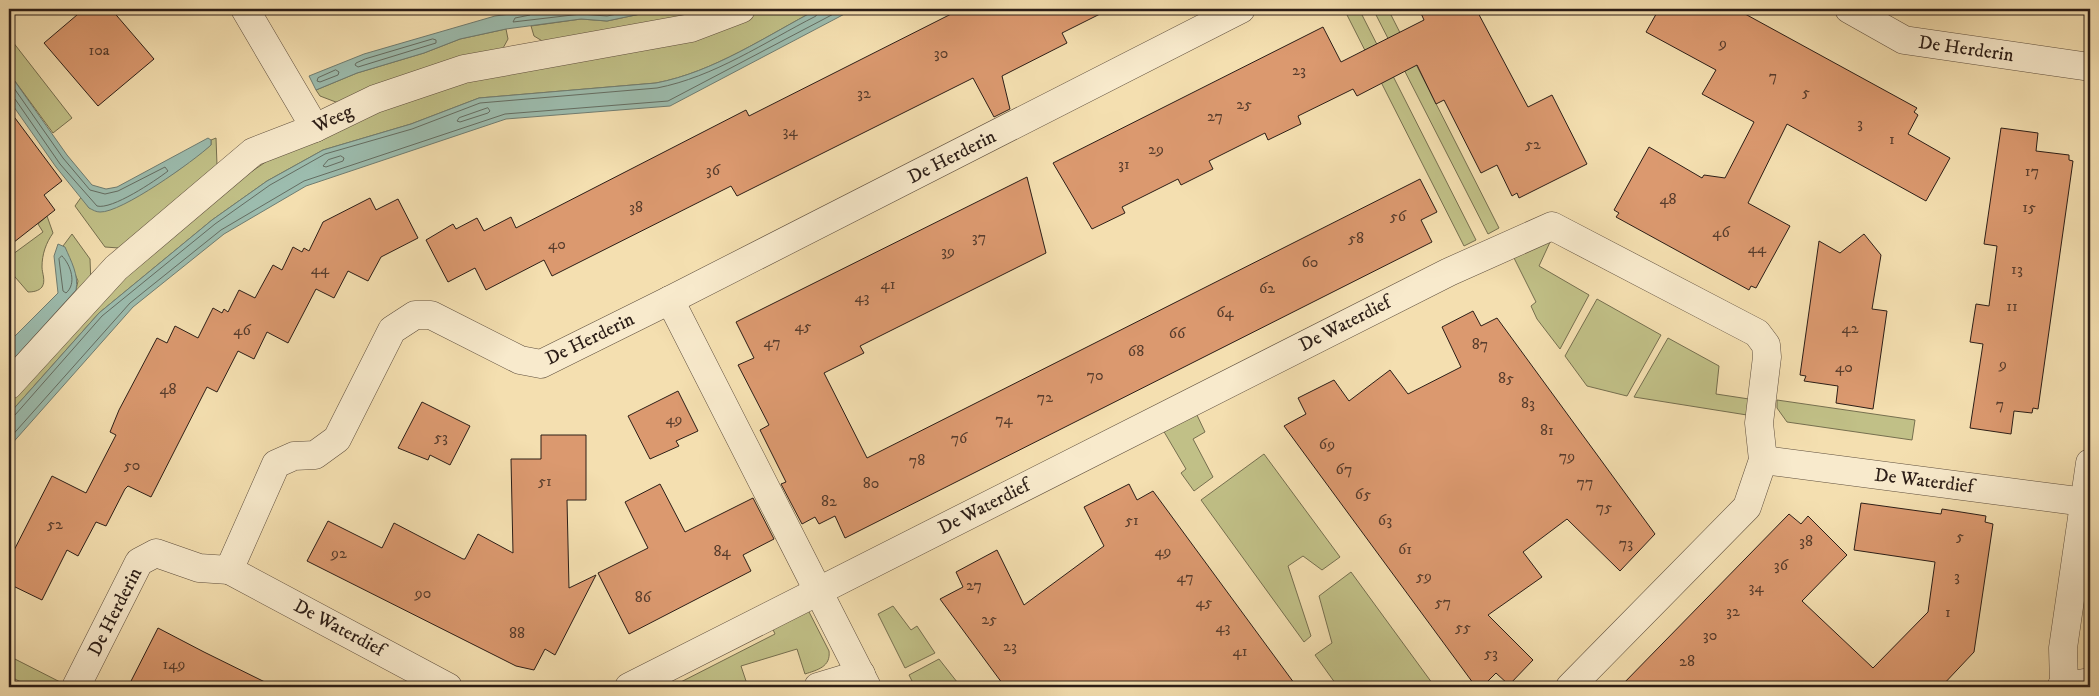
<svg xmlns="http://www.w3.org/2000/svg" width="2099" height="696" font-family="'IM FELL DW Pica',serif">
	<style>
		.green { fill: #c1c087; stroke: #766f4f }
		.water { fill: #9cbcae; stroke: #6f7d72 }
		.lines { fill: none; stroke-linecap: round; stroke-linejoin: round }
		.shore { stroke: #646d62; stroke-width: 1 }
		.building { fill: #db996f; stroke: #2c1e17 }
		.minor-casing { stroke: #5e4e3d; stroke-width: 29 }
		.minor { stroke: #f8eacc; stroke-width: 28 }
		.labels { text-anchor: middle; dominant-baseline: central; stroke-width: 4; stroke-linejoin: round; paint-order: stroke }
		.number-label { font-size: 16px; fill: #583d2d }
		.street-label { font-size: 19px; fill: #2c1e17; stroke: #f8eacc }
	</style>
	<rect width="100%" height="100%" fill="#f4dfb0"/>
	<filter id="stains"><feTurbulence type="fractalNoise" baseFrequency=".004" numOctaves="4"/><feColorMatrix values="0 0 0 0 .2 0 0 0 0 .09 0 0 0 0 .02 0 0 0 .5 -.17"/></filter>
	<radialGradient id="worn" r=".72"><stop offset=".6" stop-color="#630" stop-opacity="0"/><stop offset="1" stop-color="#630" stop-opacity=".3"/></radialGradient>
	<g class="green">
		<polygon points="664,9 716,9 694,16 544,42 534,36 531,26 581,19 607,21"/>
		<path d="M 763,9 L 818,9 C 766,36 714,72 656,83 L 479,98 L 411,124 L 323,150 L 267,181 L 212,220 L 99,313 L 9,414 L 9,402 L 126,274 L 217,195 L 270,159 L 332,127 L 447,84 L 719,28 Z"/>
		<polygon points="1344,9 1359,9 1476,240 1464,246"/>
		<polygon points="1373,9 1388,9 1499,228 1488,234"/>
		<polygon points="506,29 508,39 502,50 341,104 320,96 316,90 357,73 424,53 460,39"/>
		<polygon points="9,37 72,118 53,133 9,73"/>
		<polygon points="216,138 217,165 119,248 105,247 75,206 82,196 89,208 131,200 177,171 211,145 211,140"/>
		<path d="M 47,216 L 53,233 C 46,243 42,254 42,267 C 42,273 46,281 42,287 C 39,291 33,292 28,292 L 9,270 L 9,257 L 43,232 L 38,224 Z"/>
		<polygon points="72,234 90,259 91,284 9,377 9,364 76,290 78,281 63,246"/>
		<polygon points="1551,240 1539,266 1589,295 1560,349 1537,319 1531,306 1536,302 1512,254"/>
		<polygon points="1597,299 1661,335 1627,396 1587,386 1565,356"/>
		<polygon points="1668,338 1719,366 1716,394 1749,399 1747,415 1634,397"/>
		<polygon points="1777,400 1915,420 1912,440 1787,422 1777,408"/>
		<polygon points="1196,413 1205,432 1193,439 1213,477 1194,491 1181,473 1186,469 1163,430"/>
		<polygon points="1264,454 1340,557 1322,570 1303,556 1288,566 1311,636 1304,642 1201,500"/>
		<polygon points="1351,572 1435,687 1338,687 1315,655 1332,643 1319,596"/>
		<path d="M 806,606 L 829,651 C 831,667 817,670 805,674 L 797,649 L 741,666 L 748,687 L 739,687 L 738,684 L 728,687 L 671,687 L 775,634 L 771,625 Z"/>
		<polygon points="893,606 911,630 917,626 935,653 905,668 878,614"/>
		<polygon points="9,656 68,686 67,687 31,687 9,676"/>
		<polygon points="939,659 961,687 915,687 909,675"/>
	</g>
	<g class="water">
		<polygon points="549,9 664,9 607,21 581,19 506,29 460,39 424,53 357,73 316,90 309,76 364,54 495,16"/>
		<path d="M 818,9 L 854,9 L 670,106 L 506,119 L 306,186 L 224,234 L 133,307 L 9,447 L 9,414 L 99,313 L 212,220 L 267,181 L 323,150 L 411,124 L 479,98 L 656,83 C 714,72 766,36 818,9 Z"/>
		<path d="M 9,73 L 67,155 L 92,185 L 106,189 L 117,187 L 208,138 L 211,140 L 211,145 C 194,161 121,213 100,212 C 96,212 93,210 89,208 L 56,167 L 9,100 Z"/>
		<path d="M 58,244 L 65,247 C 71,261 79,275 76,290 L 9,364 L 9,342 L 58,293 L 54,256 Z"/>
	</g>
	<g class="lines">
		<g class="shore">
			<polyline points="533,9 530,15 515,18 513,22 581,14 607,16 642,9"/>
			<polygon points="433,39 436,40 436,43 358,67 355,65 356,63 365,59"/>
			<polygon points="336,70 339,72 338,75 320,82 317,81 318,78"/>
			<path d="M 9,81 L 63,158 L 90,190 L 105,194 L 118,191 L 165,167 L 168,171 C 155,181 112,210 97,206 L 60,164 L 15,99 L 9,97"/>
			<polygon points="488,108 490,111 488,113 460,122 457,121 459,118"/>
			<polygon points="341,156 344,158 343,161 326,167 323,166 328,160"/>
			<path d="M 62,256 C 71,265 77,284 66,293 L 63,291 L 59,259 Z"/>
			<path d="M 9,417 L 15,415 L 102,316 L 215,224 L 270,185 L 325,154 L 412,129 L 480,103 L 657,88 C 714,77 765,42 816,16 L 819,9"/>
			<polyline points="9,439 130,303 221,230 304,181 505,114 668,101 843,9"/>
		</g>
	</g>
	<g class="building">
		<polygon points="84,9 111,9 154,59 98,106 44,43"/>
		<polygon points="961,9 1110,9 1062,33 1067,43 1002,76 1010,109 994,117 973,78 737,196 731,186 552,276 544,260 486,290 475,268 448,282 426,240 453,224 456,229 477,218 484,231 511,217 516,228 746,110 749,116"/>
		<polygon points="1419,9 1476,9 1528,107 1552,95 1587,164 1519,198 1517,193 1512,196 1497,165 1481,173 1444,100 1436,104 1417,65 1357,96 1353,89 1298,116 1301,124 1268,140 1265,133 1209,161 1213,169 1181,185 1178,179 1122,207 1125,213 1092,229 1053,163 1323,27 1341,62 1424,20"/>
		<polygon points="1659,9 1736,9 1917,108 1914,112 1918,115 1908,134 1950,158 1926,201 1787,124 1748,203 1790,226 1756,288 1751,286 1749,290 1616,217 1619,213 1614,210 1649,147 1702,178 1704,175 1725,178 1754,122 1702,94 1716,70 1646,32"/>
		<polygon points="9,110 62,181 44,195 55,210 9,246"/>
		<polygon points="2001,128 2038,133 2036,151 2069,155 2069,160 2073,161 2038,409 2033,408 2032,413 2014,411 2011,434 1970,428 1983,344 1970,342 1976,304 1989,306 1997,246 1984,244"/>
		<polygon points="1027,177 1046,253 860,346 864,353 824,373 867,458 1420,179 1437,212 1421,220 1432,242 845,538 835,516 819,524 815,517 802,524 781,484 786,482 760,430 769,425 738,365 754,358 736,322"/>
		<polygon points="370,198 376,210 398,199 418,238 381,257 368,281 348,271 334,298 316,289 288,343 267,332 254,359 238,351 217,392 207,387 151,497 128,486 125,489 106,526 96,522 78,556 67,550 42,600 9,584 9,560 52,476 86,493 116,435 110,432 119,410 157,338 167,343 175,326 198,338 213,308 222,313 224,309 228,312 239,290 255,298 273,265 282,270 293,247 302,252 304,248 309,251 323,222"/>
		<polygon points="1864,234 1881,255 1872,309 1887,311 1873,409 1836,403 1838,386 1804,381 1806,376 1800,375 1819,241 1840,253"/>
		<polygon points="1473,311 1481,326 1497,318 1655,534 1620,571 1567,519 1523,552 1542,577 1488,615 1533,660 1509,685 1496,673 1482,687 1476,687 1284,426 1306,414 1298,398 1334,380 1349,401 1390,370 1408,394 1461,367 1442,327"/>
		<polygon points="678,391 698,431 676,441 679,446 650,459 628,416"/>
		<polygon points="422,402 470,426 450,465 430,455 428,460 398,448"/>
		<polygon points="541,435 586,435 586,500 567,500 569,588 596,575 555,655 545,649 534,670 516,666 307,561 328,521 382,548 394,523 463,559 465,559 478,534 513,553 511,459 541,459"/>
		<polygon points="660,484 685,532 753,498 774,539 743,555 751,571 629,634 598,573 648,548 625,502"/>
		<polygon points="1129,484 1137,500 1153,491 1297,687 1005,687 940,599 963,587 956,572 997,550 1024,605 1104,546 1084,507"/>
		<polygon points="1861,503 1941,514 1942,509 1986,516 1985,522 1993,524 1974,652 1941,687 1620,687 1789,514 1801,524 1808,516 1847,555 1802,601 1873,668 1928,612 1935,562 1854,550"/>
		<polygon points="158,628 204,652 275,687 128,687"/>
	</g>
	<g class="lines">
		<defs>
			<g id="minor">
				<polyline points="245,9 315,128"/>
				<polyline points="1849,9 1904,40 2090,67"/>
				<polyline points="670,300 867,687"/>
				<polyline points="9,385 116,268 253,152 315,128 375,99 464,69 691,28 741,9"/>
				<polyline points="1763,460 2085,502"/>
				<polyline points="229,570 448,687"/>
				<polyline points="2064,686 2063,648 2090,463"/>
				<polyline points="76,687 139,562 156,553 199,568 229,570 276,464 294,456 315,455 337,439 392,330 415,315 431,315 520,360 541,364 670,300 1241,9"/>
				<polyline points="629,687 1449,272 1552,226 1757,333 1766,345 1767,357 1759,423 1763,460 1747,507 1570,687"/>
				<polyline points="818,687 861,674"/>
				<polyline points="2061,687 2090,682"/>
			</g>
		</defs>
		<use href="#minor" class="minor-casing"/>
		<use href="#minor" class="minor"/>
	</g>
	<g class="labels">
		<g class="number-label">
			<text x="1723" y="43">9</text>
			<text x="99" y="50">10a</text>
			<text x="941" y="53">30</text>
			<text x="1299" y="70">23</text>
			<text x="1773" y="76">7</text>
			<text x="1806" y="92">5</text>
			<text x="864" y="93">32</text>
			<text x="1244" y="104">25</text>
			<text x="1215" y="116">27</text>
			<text x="1860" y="123">3</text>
			<text x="790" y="131">34</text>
			<text x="1892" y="139">1</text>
			<text x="1533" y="144">52</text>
			<text x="1156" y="149">29</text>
			<text x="1124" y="164">31</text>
			<text x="713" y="170">36</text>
			<text x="2032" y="171">17</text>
			<text x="1668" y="199">48</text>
			<text x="636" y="207">38</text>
			<text x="2029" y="207">15</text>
			<text x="1398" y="216">56</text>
			<text x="1721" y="232">46</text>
			<text x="979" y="237">37</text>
			<text x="1356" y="238">58</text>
			<text x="557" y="244">40</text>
			<text x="1757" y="248">44</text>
			<text x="948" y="251">39</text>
			<text x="1310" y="262">60</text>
			<text x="320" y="269">44</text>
			<text x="2017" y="269">13</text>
			<text x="888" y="284">41</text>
			<text x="1267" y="288">62</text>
			<text x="862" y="297">43</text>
			<text x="2012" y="306">11</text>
			<text x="1225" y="312">64</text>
			<text x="803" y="326">45</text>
			<text x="1850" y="328">42</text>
			<text x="242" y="330">46</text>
			<text x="1177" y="333">66</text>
			<text x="772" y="342">47</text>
			<text x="1480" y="344">87</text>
			<text x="1136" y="351">68</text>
			<text x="2003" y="364">9</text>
			<text x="1844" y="367">40</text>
			<text x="1095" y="375">70</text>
			<text x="1506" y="378">85</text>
			<text x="168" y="389">48</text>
			<text x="1045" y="397">72</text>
			<text x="1528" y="403">83</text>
			<text x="2000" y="404">7</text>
			<text x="674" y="419">49</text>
			<text x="1004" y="419">74</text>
			<text x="1547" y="430">81</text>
			<text x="441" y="437">53</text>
			<text x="959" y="438">76</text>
			<text x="1327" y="444">69</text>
			<text x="1567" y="456">79</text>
			<text x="917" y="460">78</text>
			<text x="132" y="465">50</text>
			<text x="1344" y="469">67</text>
			<text x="545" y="481">51</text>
			<text x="1585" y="482">77</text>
			<text x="871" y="483">80</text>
			<text x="1363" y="494">65</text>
			<text x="829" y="501">82</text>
			<text x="1604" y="507">75</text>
			<text x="1132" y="520">51</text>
			<text x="1385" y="520">63</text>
			<text x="55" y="524">52</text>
			<text x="1960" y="536">5</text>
			<text x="1806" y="541">38</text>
			<text x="1626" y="543">73</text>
			<text x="1405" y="549">61</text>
			<text x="722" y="551">84</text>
			<text x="1163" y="551">49</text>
			<text x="339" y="553">92</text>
			<text x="1781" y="565">36</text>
			<text x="1424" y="576">59</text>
			<text x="1957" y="576">3</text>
			<text x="1185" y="577">47</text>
			<text x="974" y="585">27</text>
			<text x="1756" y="587">34</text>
			<text x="423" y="593">90</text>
			<text x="643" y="597">86</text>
			<text x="1204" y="602">45</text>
			<text x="1443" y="602">57</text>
			<text x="1733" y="611">32</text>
			<text x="1948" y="612">1</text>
			<text x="989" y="619">25</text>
			<text x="1223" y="627">43</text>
			<text x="1463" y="627">55</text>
			<text x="517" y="633">88</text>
			<text x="1710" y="635">30</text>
			<text x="1010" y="646">23</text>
			<text x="1240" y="651">41</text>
			<text x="1491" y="653">53</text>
			<text x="1687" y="661">28</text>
			<text x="174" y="664">149</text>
		</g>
		<g class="street-label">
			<text transform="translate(1966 49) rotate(8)">De Herderin</text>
			<text transform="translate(333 119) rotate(-25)">Weeg</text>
			<text transform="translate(952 157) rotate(-27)">De Herderin</text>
			<text transform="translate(1345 324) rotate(-27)">De Waterdief</text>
			<text transform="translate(590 339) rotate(-26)">De Herderin</text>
			<text transform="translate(1924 481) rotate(7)">De Waterdief</text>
			<text transform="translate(984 507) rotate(-27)">De Waterdief</text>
			<text transform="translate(115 612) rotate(-63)">De Herderin</text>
			<text transform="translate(339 628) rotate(28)">De Waterdief</text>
		</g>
	</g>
	<rect width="2099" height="696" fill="none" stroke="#f4dfb0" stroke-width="30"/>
	<rect x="10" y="10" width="2079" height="676" fill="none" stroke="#2c1e17" stroke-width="2.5"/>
	<rect x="15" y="15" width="2069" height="666" fill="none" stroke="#2c1e17"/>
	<rect width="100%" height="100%" filter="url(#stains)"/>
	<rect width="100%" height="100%" fill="url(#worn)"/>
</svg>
